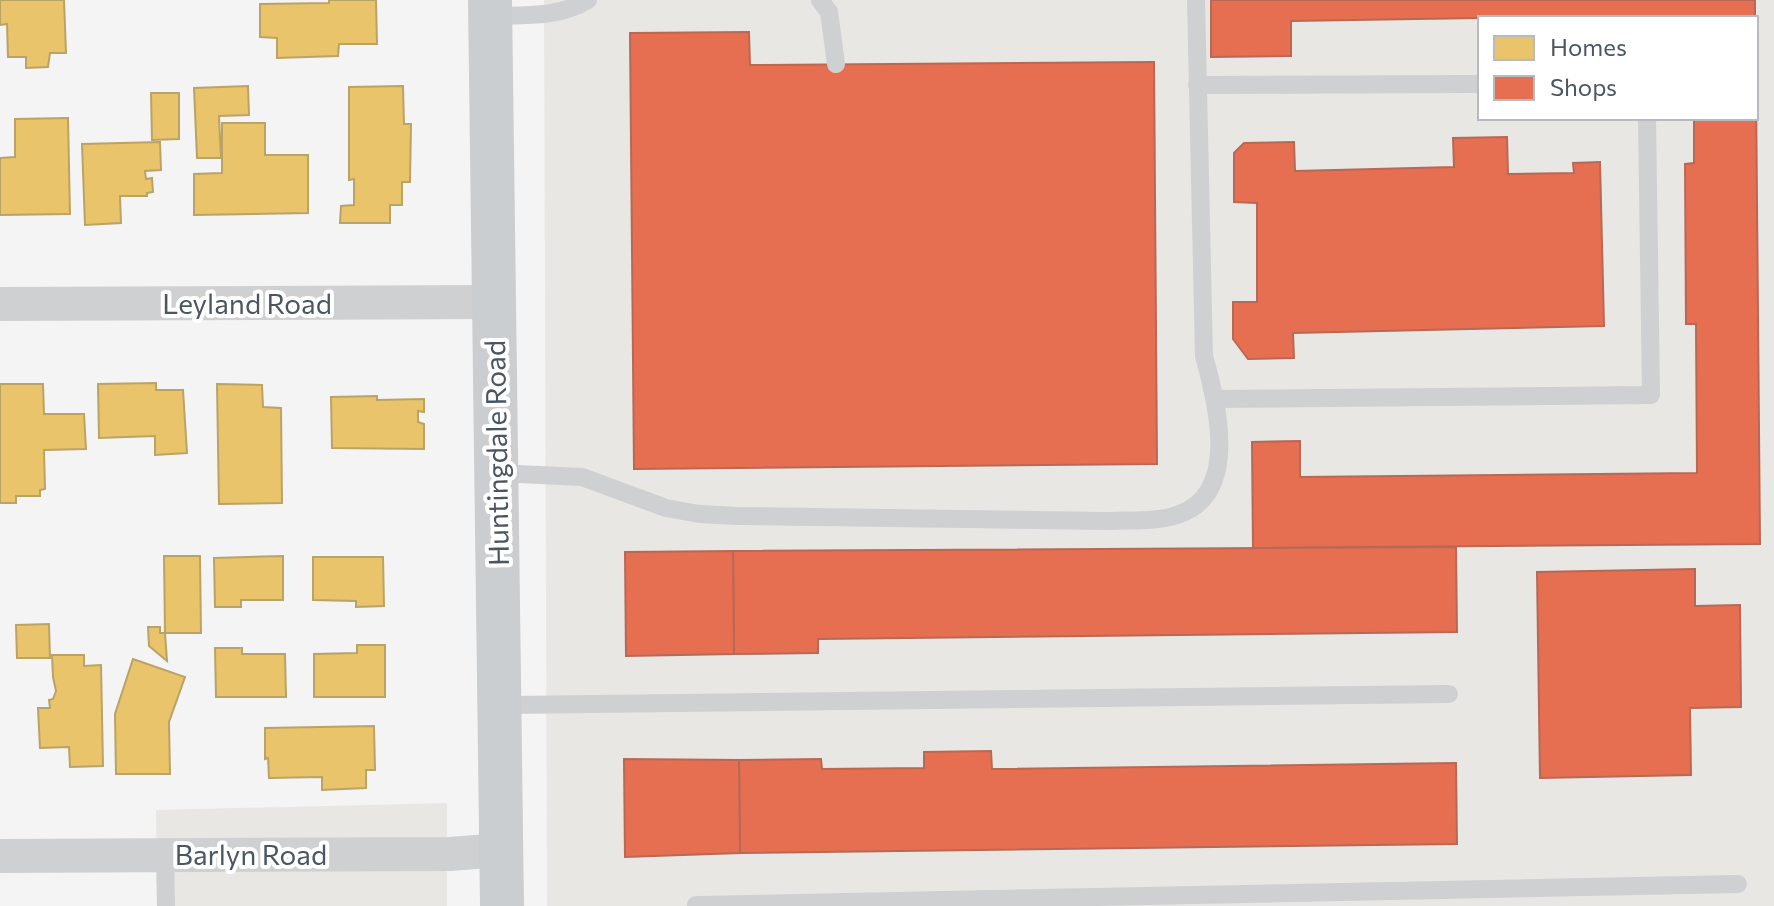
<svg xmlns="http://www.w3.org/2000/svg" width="1774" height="906" font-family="Commissioner,sans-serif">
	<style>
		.commercial { fill: #e8e7e3; fill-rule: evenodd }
		.homes { fill: #e9c46a; stroke: #b9a367; stroke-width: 2 }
		.shops { fill: #e76f51; stroke: #b86856; stroke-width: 2 }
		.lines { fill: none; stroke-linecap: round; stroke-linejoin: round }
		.service { stroke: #ced0d2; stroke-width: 18 }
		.minor { stroke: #ced0d2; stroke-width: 34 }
		.primary { stroke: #caced1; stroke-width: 44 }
		.labels { text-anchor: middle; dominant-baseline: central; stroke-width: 8; stroke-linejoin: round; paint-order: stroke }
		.street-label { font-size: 28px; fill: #4a5661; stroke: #fff }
	</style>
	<rect width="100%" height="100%" fill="#f4f4f4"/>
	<g class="commercial">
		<path d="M 544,0 L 1774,0 L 1774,906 L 547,906 ZM 1480,18 L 1756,18 L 1756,118 L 1480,118 Z"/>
		<polygon points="447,803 447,906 157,906 156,810"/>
	</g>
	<g class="homes">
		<polygon points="0,0 64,0 66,53 50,53 48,67 26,68 26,57 8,57 7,24 0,25"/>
		<polygon points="329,0 376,0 377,44 339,44 338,56 277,58 277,38 260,37 260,4 329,3"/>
		<polygon points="248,86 249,115 219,116 221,158 197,158 194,88"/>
		<polygon points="403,86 404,124 411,124 410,182 402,182 402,205 390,205 390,223 340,223 341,206 354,205 354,179 349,180 349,87"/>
		<polygon points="151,93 179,93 179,139 152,140"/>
		<polygon points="68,118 70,214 0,215 0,158 15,157 15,119"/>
		<polygon points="222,123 265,123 265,155 308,155 308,213 194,215 194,174 222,173"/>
		<polygon points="160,142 161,170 145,171 146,179 152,178 153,192 147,193 147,196 120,196 121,223 85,225 82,144"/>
		<polygon points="156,383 156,390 183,390 187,453 155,455 155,436 99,438 98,384"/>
		<polygon points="0,384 43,384 44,414 84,414 86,449 44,450 45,489 40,490 40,496 16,496 16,503 0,503"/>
		<polygon points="217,384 262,385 263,407 281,408 282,503 219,504"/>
		<polygon points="377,396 377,400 424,399 424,412 418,411 418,422 424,424 424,449 332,448 331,397"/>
		<polygon points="164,556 200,556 201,633 165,633"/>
		<polygon points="283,556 283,600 241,600 241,607 215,607 214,558"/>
		<polygon points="313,557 383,557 384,606 356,607 356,601 313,600"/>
		<polygon points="49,624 50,658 17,658 16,625"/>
		<polygon points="148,627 160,627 160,633 165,633 167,661 149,646"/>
		<polygon points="357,645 385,645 385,697 314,697 314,654 357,653"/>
		<polygon points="215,648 242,648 242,654 285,654 286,697 216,697"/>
		<polygon points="52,655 84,655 84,666 101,665 103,766 70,767 69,747 40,748 38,708 50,708 49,700 53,699 56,691 53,677"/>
		<polygon points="133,659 185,677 169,722 170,774 116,774 115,714"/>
		<polygon points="374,726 375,770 366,770 366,788 322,790 322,777 269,778 268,758 265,759 265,728"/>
	</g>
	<g class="shops">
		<polygon points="1211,0 1755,0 1755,18 1480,18 1291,21 1291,56 1211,57"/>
		<polygon points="749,32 750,65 1154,62 1157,464 634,469 630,33"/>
		<polygon points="1756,87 1760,544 1253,548 1252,442 1300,441 1300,477 1697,473 1696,324 1686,324 1685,164 1694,163 1694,118 1756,118"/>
		<polygon points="1507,137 1508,174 1574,173 1573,163 1600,162 1604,326 1293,333 1294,358 1248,359 1233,339 1233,302 1257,302 1257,203 1234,202 1234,153 1244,143 1294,142 1295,171 1454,167 1453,138"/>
		<polygon points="1456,547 1457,632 818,639 818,653 734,654 733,551"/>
		<polygon points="733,551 734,654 626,656 625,552"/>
		<polygon points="1695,569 1695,606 1740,605 1741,707 1690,708 1691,775 1540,778 1537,572"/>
		<polygon points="991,751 992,769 1456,763 1457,844 740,853 739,760 821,759 822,769 924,768 924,752"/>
		<polygon points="624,759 739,760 740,853 625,857"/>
	</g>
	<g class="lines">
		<g class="service">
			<polyline points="820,0 829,12 836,64"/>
			<path d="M 490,16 C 524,15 558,18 588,0"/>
			<polyline points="1197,85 1480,84"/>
			<polyline points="1215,399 1651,395 1647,118"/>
			<path d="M 497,473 L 582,477 L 666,508 L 699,514 L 737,516 L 1109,521 C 1131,520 1156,522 1177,515 C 1241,495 1217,403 1204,356 L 1196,0"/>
			<polyline points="500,705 1449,694"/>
			<polyline points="165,854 166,906"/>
			<polyline points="696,905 847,902"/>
			<polyline points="847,906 847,902 1738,884"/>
		</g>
		<g class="minor">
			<polyline points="0,304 493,302"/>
			<polyline points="0,856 450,854 501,850"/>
		</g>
		<polyline class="primary" points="490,0 502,906"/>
	</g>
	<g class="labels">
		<g class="street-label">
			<text x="247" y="303">Leyland Road</text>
			<text transform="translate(496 453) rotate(-91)">Huntingdale Road</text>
			<text x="251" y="854">Barlyn Road</text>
		</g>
	</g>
	<rect x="1478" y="16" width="280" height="104" fill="#ffffff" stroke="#b7bbc0" stroke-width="2"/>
	<rect x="1494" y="36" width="40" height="24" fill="#e9c46a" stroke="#b7bbc0" stroke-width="2"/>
	<text x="1550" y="56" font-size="24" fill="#4a5661">Homes</text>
	<rect x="1494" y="76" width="40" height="24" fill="#e76f51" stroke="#b7bbc0" stroke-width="2"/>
	<text x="1550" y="96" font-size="24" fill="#4a5661">Shops</text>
</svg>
